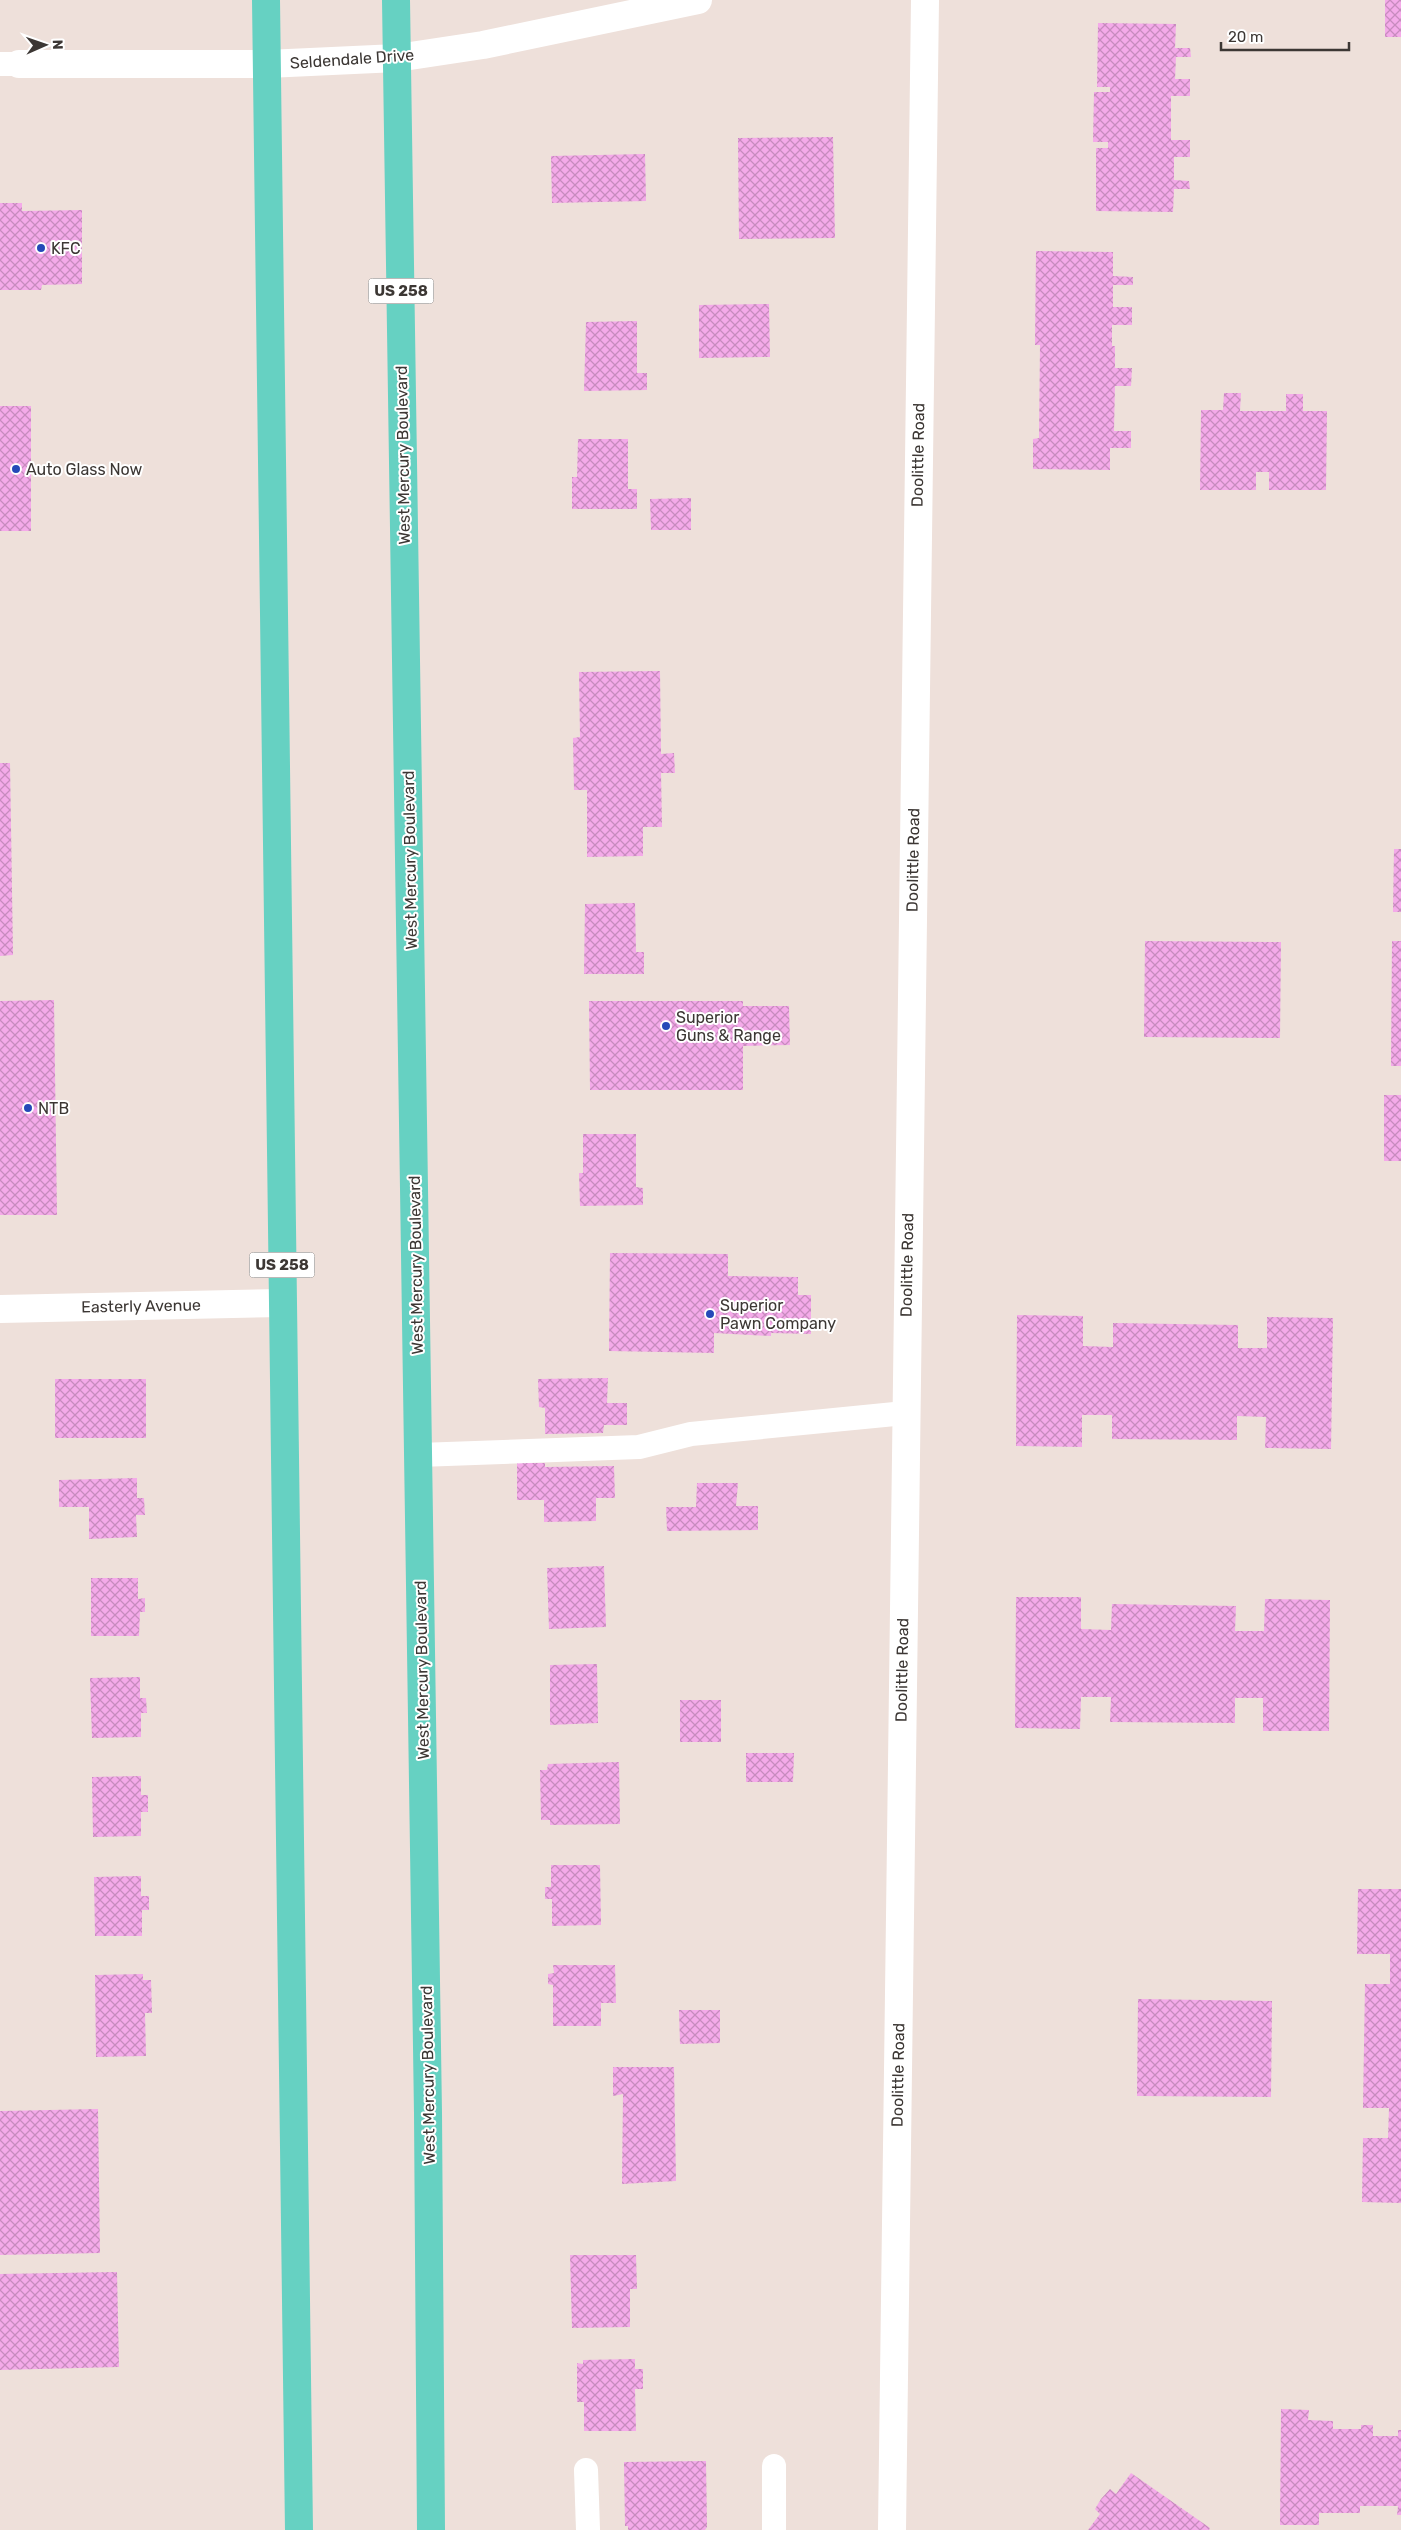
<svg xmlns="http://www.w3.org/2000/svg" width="1401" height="2530" font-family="Rubik,sans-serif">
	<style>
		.building { fill: url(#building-cross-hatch) }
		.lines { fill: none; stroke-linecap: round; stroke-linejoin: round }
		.lane { stroke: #fff; stroke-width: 24 }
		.street { stroke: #fff; stroke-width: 28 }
		.primary { stroke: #66d1c2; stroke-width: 28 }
		.poi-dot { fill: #2549b8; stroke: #fff; stroke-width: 2 }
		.labels { text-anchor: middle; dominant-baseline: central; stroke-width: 4; stroke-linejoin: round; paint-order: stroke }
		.shield { fill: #fff; stroke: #767371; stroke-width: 1 }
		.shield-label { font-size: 15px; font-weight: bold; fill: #3c3734 }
		.street-label { font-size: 16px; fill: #3c3734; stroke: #fff }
		.poi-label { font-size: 16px; fill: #3c3734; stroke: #fff; text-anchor: start }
	</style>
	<defs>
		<pattern id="building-cross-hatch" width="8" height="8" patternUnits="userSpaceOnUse" patternTransform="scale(1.25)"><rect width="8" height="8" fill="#f4aae9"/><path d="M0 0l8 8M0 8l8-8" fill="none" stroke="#c78bbe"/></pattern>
	</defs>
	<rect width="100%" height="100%" fill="#eee0da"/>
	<g class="building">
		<rect x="1385" y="0" width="16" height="37"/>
		<polygon points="1098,23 1176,24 1175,48 1190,48 1191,57 1176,57 1175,79 1190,79 1190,96 1171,96 1171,140 1190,140 1190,157 1174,157 1174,180 1189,181 1190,189 1174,189 1173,212 1096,211 1096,148 1108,148 1108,142 1093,142 1094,92 1110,92 1110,87 1097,87"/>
		<polygon points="833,137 835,238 739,239 738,138"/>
		<polygon points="645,154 646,201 552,203 551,156"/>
		<polygon points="0,203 22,203 22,211 82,210 82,284 42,285 41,290 0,290"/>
		<polygon points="1036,251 1113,252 1113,276 1133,277 1133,285 1113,285 1113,307 1132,307 1132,325 1112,325 1112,346 1115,346 1115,368 1132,368 1131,386 1115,386 1114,431 1131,431 1131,448 1110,448 1110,470 1033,469 1033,439 1039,438 1040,345 1035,345 1035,340"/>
		<polygon points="769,304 770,357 699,358 699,305"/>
		<polygon points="637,321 637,373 647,373 647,390 584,391 586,322"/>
		<polygon points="1224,393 1241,393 1240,411 1286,411 1286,394 1303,394 1303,411 1327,411 1326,490 1269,490 1269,472 1256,472 1256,490 1200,490 1201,410 1223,410"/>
		<rect x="0" y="406" width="31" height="125"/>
		<polygon points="578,439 628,439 628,489 637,489 637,509 572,509 572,477 577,477"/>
		<polygon points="691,498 691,530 651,530 650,499"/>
		<polygon points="660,671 661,754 674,753 675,773 661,773 662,827 643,827 643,856 587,857 587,790 574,790 573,738 580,737 579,672"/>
		<polygon points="0,763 10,763 13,955 0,956"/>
		<polygon points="1394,849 1401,849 1401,912 1393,912"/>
		<polygon points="635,903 636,952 644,952 644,974 584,974 585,904"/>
		<polygon points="1145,941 1281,942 1280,1038 1144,1037"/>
		<polygon points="1392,941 1401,941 1401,1066 1391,1066"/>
		<polygon points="54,1000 57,1215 0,1215 0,1001"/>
		<polygon points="589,1001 743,1001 743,1006 789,1006 790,1045 743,1046 743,1090 590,1090"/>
		<rect x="1384" y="1095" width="17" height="66"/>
		<polygon points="583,1134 636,1134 636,1187 643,1188 643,1205 580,1206 579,1173 583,1173"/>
		<polygon points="610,1253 728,1254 728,1276 798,1277 798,1295 811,1295 811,1334 771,1333 771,1336 714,1333 714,1353 609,1351"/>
		<polygon points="1017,1315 1083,1316 1083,1346 1113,1347 1113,1323 1238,1325 1238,1348 1267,1348 1267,1317 1333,1318 1331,1449 1265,1448 1266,1417 1237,1416 1237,1440 1112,1439 1112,1415 1082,1415 1082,1447 1016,1446"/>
		<polygon points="608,1378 607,1403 627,1403 627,1425 604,1425 603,1433 545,1434 545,1408 539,1407 538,1379"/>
		<rect x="55" y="1379" width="91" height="59"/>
		<polygon points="517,1463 545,1463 545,1467 614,1466 615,1498 596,1498 596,1521 544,1522 544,1500 517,1500"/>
		<polygon points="137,1478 137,1498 144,1498 145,1515 136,1515 137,1537 89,1539 89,1507 59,1507 59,1480"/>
		<polygon points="697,1483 738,1483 736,1506 758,1506 758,1530 667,1531 666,1507 696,1507"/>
		<polygon points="604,1566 606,1627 549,1629 547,1568"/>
		<polygon points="91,1578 138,1578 138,1599 145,1598 145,1612 140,1612 139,1636 91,1636"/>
		<polygon points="1016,1597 1081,1597 1081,1629 1111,1630 1112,1604 1236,1606 1235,1631 1264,1631 1265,1599 1330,1600 1329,1731 1263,1731 1263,1698 1235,1698 1235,1723 1110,1722 1111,1697 1081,1697 1080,1729 1015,1728"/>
		<polygon points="597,1664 598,1723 550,1725 550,1665"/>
		<polygon points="140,1677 140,1698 146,1698 147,1713 141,1713 141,1737 92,1738 90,1678"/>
		<rect x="680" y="1700" width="41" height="42"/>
		<polygon points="746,1753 794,1753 793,1782 746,1782"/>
		<polygon points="619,1762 620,1824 550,1825 550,1820 541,1820 540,1770 547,1770 548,1764"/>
		<polygon points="141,1776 141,1795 148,1795 148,1812 141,1812 141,1836 93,1837 92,1777"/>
		<polygon points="551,1865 600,1865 601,1925 552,1926 552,1899 545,1899 545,1887 551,1887"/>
		<polygon points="141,1876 141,1896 149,1896 149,1910 142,1910 142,1936 95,1936 94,1877"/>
		<polygon points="1358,1889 1401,1889 1401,2203 1362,2202 1363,2138 1388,2138 1389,2108 1363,2108 1365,1984 1390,1984 1390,1954 1357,1954"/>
		<polygon points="553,1965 615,1965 616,2003 601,2003 601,2026 553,2026 553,1985 548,1984 548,1974 554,1973"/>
		<polygon points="143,1974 143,1980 151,1980 152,2013 145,2013 146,2056 96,2057 95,1975"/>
		<polygon points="1138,1999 1272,2001 1271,2097 1137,2096"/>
		<polygon points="679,2010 720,2010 720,2043 680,2044"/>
		<polygon points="613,2067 674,2067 676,2181 622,2184 623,2094 613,2096"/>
		<polygon points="98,2109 100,2253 0,2255 0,2111"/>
		<polygon points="570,2255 636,2255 637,2289 630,2289 630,2327 572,2328"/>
		<polygon points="117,2272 119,2367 0,2370 0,2274"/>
		<polygon points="635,2359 635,2369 643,2369 643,2389 635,2389 636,2431 584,2431 584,2402 577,2402 577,2363 583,2364 583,2360"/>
		<polygon points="1281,2409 1309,2410 1308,2420 1333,2421 1333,2429 1361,2429 1361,2425 1373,2425 1373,2436 1398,2436 1398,2430 1401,2430 1401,2515 1397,2515 1398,2506 1360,2506 1360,2513 1319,2513 1319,2525 1280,2525"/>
		<polygon points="706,2461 707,2527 705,2530 628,2530 628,2526 625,2526 624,2462"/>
		<polygon points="1131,2473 1210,2528 1209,2530 1088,2530 1100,2514 1095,2509 1101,2499 1110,2489 1116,2494"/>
	</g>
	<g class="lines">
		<g class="lane">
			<polyline points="0,64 19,64"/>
			<polyline points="419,1455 639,1447 691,1434 905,1413"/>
			<polyline points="586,2470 588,2530"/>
			<polyline points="774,2530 774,2466"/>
		</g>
		<g class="street">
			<polyline points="19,64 267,64 397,58 483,45 698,0"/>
			<polyline points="0,1309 282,1303"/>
			<polyline points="892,2530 925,0"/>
		</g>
		<g class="primary">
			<polyline points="266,0 299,2530"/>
			<polyline points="396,0 428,2113 431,2530"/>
		</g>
	</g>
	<g class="poi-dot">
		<circle cx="41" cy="248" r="5"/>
		<circle cx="16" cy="469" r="5"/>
		<circle cx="666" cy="1026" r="5"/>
		<circle cx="28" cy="1108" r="5"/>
		<circle cx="710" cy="1314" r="5"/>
	</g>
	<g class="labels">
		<g class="shield">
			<rect x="368.5" y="278.5" width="65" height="25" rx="4"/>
			<rect x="249.5" y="1252.5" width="65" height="25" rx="4"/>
		</g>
		<g class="shield-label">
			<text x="401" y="291">US 258</text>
			<text x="282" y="1265">US 258</text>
		</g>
		<g class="street-label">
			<text transform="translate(352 59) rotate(-4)">Seldendale Drive</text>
			<text transform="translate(403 455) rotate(-91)">West Mercury Boulevard</text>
			<text transform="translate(918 455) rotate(-89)">Doolittle Road</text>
			<text transform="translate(410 860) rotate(-91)">West Mercury Boulevard</text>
			<text transform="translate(913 860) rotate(-89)">Doolittle Road</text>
			<text transform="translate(416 1265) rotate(-91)">West Mercury Boulevard</text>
			<text transform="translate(907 1265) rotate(-89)">Doolittle Road</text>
			<text transform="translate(141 1306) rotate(-1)">Easterly Avenue</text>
			<text transform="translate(422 1670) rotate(-91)">West Mercury Boulevard</text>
			<text transform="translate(902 1670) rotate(-89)">Doolittle Road</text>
			<text transform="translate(428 2075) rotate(-91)">West Mercury Boulevard</text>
			<text transform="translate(898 2075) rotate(-89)">Doolittle Road</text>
		</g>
		<g class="poi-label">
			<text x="51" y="248">KFC</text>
			<text x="26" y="469">Auto Glass Now</text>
			<text x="676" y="1017">Superior<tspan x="676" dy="18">Guns &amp; Range</tspan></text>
			<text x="38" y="1108">NTB</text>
			<text x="720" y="1305">Superior<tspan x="720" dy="18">Pawn Company</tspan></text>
		</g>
	</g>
	<g transform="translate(45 45) rotate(88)" stroke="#ffffff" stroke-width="4" paint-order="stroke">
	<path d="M0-4L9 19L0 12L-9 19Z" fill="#3c3734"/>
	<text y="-8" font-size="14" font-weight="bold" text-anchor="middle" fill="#3c3734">N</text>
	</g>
	<path d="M1221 42v8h128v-8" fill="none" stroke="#3c3734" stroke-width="2.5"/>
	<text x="1228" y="42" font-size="15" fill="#3c3734" stroke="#ffffff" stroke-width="4" paint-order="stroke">20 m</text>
</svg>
